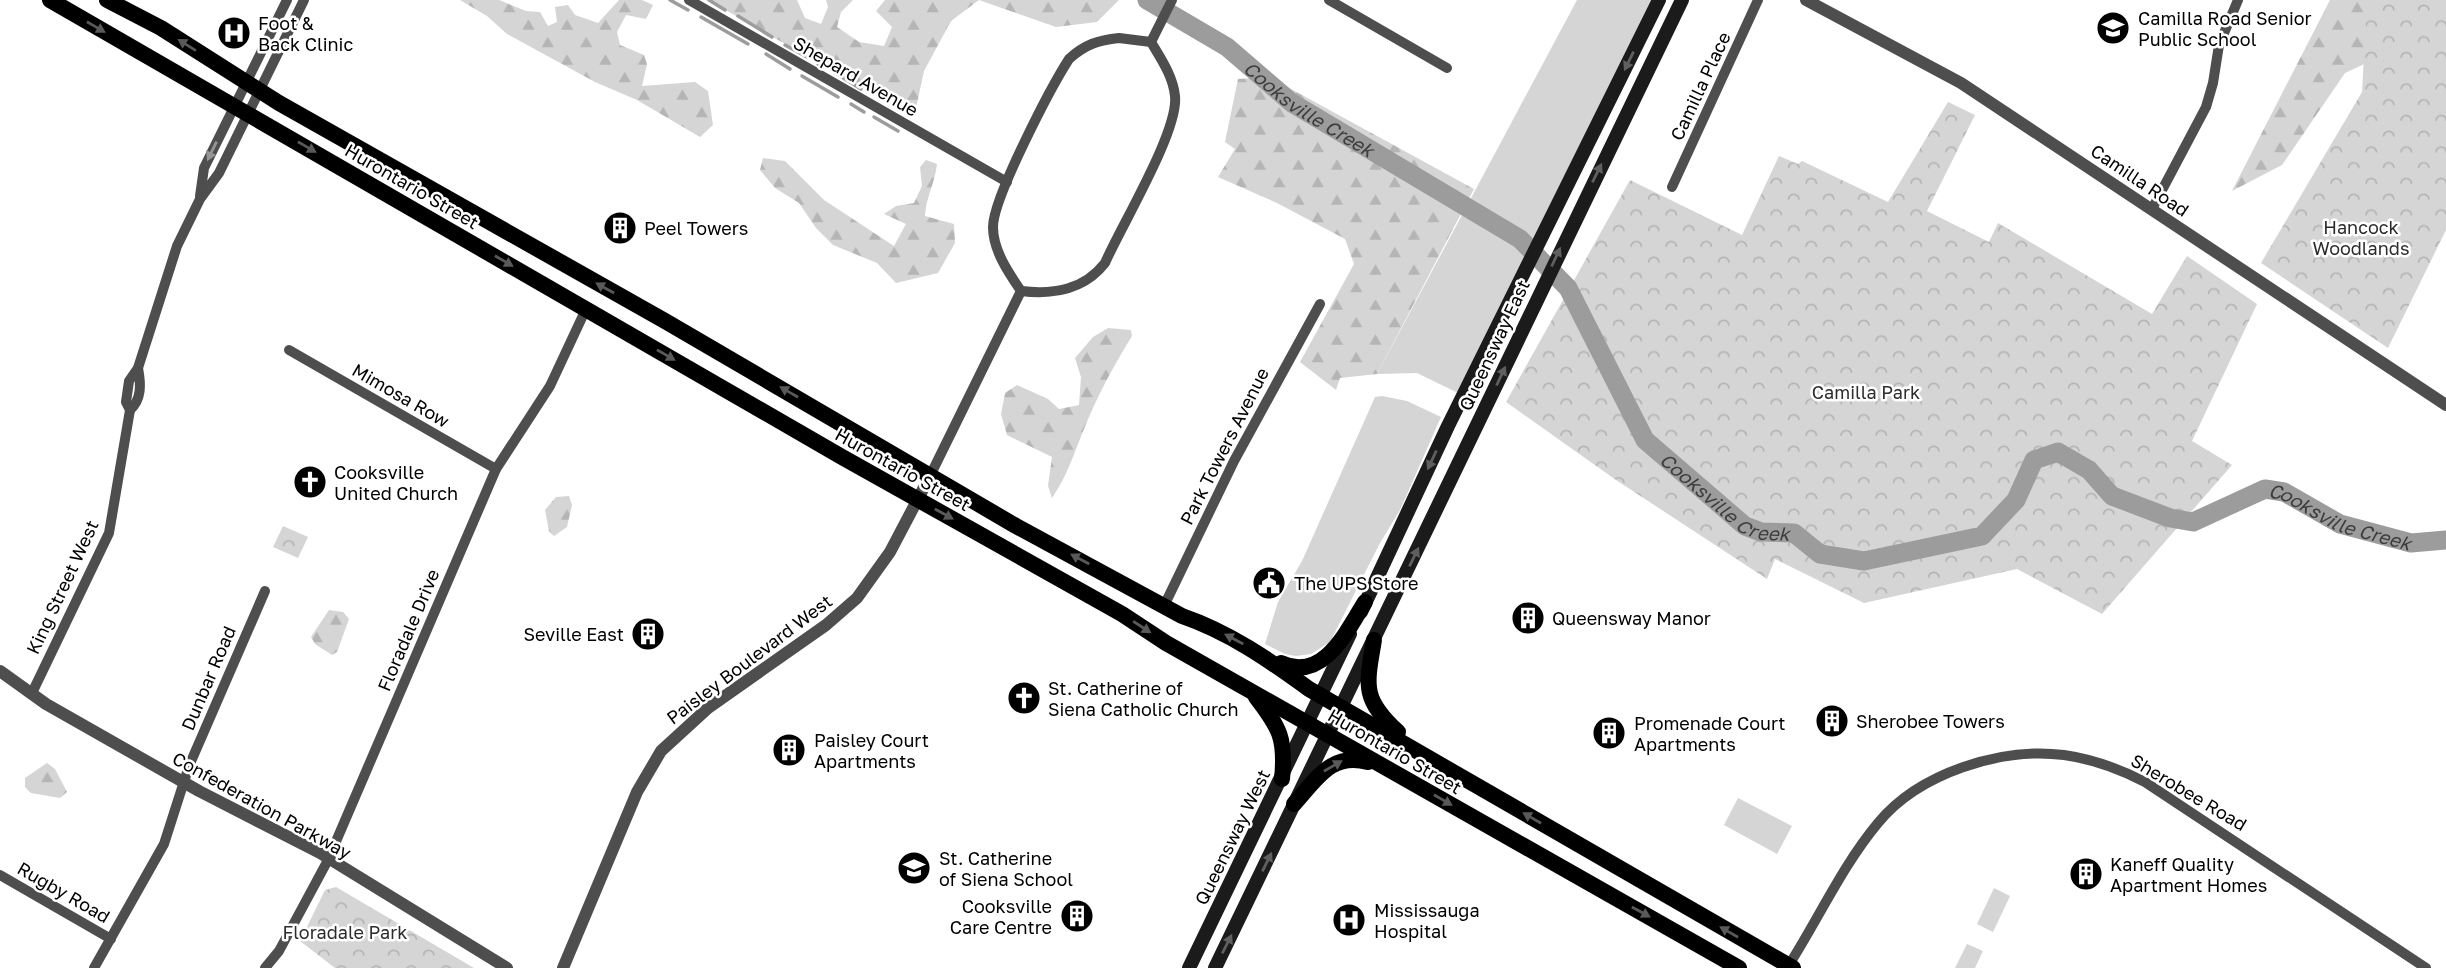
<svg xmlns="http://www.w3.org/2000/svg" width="2446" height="968" font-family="'Golos Text',sans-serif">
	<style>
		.grass { fill: #d5d5d5 }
		.forest { fill: url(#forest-firs) }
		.park { fill: url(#park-crowns) }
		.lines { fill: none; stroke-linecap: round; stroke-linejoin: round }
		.stream { stroke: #9c9c9c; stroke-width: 3.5 }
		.river { stroke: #9c9c9c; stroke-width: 19 }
		.minor { stroke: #4e4e4e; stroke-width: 10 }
		.tertiary { stroke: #4e4e4e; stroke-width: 12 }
		.secondary { stroke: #1b1b1b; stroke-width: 14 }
		.primary { stroke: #000; stroke-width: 16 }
		.oneway { fill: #595959 }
		.oneway2 { fill: #5f5f5f }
		.oneway3 { fill: #959595 }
		.labels { text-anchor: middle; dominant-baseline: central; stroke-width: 5; stroke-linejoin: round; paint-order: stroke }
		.poi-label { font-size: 18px; fill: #000; stroke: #fff; text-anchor: start }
		.street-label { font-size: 18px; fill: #000; stroke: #fff }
		.park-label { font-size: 18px; fill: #2c2c2c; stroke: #fff }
		.water-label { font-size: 19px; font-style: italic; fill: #3d3d3d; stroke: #fff }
	</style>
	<defs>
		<pattern id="forest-firs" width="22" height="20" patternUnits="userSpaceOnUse" patternTransform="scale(1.75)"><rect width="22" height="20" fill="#d5d5d5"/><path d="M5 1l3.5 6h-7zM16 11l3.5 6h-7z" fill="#b5b5b5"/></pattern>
		<pattern id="park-crowns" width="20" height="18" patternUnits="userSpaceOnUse" patternTransform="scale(1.75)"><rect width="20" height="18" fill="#d5d5d5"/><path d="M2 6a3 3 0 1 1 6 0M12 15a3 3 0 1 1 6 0" fill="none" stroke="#b5b5b5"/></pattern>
	</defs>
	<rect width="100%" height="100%" fill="#fff"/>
	<g class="grass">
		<polygon points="1577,0 1653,0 1460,394 1417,373 1377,374"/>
		<polygon points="1382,396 1407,401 1441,417 1400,510 1380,543 1330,642 1311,654 1296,656 1285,654 1265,644 1278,602 1302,561 1375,397"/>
		<polygon points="1738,798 1792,826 1777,854 1724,825"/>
		<polygon points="1994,888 2010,896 1993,932 1977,924"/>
		<polygon points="1967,944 1983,951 1975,968 1955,968"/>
	</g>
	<g class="forest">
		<polygon points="460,0 499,0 526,11 540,12 548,26 557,22 555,7 568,5 575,15 598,23 619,0 642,0 653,5 646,19 626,15 617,32 620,45 644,55 647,64 642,86 695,82 708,91 713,125 700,137 637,100 595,82 507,34 487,16"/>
		<polygon points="708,0 797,0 805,18 821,24 828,7 826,0 853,0 841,12 837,27 859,42 884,46 892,27 876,11 885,0 979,0 951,21 924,71 916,108 859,86"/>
		<polygon points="979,0 1119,0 1097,22 1056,27"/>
		<polygon points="2330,0 2446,0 2435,31 2345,73 2282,165 2232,191"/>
		<polygon points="1269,77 1474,189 1377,374 1340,378 1336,390 1300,362 1354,264 1345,239 1277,203 1218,177 1235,149 1225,142 1238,79"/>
		<path d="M 763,158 L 785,161 L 824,200 L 894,246 L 906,224 L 884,214 L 896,206 L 914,203 L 922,186 L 920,167 L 926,160 L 937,164 C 935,183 926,197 925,216 L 954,224 L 955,243 L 938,273 L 896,283 L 877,263 L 833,245 L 816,228 L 799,203 L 775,188 L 760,170 Z"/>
		<path d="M 1108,328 L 1131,330 L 1132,336 C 1114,365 1099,393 1086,424 C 1075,450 1068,475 1052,498 L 1048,486 L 1052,457 L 1007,435 L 1001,414 L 1005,393 L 1017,385 L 1048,399 L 1059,409 L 1079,405 L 1081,377 L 1075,358 L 1093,337 Z"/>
		<polygon points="569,496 572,505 567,527 554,536 549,531 545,510 556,497"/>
		<polygon points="329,610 343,612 349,619 337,652 332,655 315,644 311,637"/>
		<polygon points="47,763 55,769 67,792 60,798 31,793 25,787 25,778"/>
	</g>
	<g class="park">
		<polygon points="2364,0 2446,0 2446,230 2388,348 2261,263 2362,92 2366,21"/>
		<polygon points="1948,102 1975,115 1927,211 1989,242 1998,223 2152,314 2187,256 2257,304 2192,441 2232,465 2102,614 2017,569 1864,603 1775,559 1767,579 1616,480 1506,402 1630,180 1742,235 1779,156 1798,164 1802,161 1888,202"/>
		<polygon points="283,526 308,537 298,558 273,547"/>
		<polygon points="336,887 474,968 335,968 300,941 325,890"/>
	</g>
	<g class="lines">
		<g class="stream">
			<polyline points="670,0 688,10"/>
			<polyline points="709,0 725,10"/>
			<polyline points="738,16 772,37"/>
			<polyline points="701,17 748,44"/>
			<polyline points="785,45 807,57"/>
			<polyline points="766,54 790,69"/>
			<polyline points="818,64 823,67"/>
			<polyline points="834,72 861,89"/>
			<polyline points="802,76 838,97"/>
			<polyline points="851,104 864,112"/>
			<polyline points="874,117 898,131"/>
		</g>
		<path class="river" id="s1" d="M 1147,0 L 1227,47 L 1292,103 L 1520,239 L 1568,288 L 1645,440 L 1745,526 L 1761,532 L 1794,533 L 1820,554 L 1864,561 L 1982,536 L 2016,500 L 2034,460 L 2058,452 L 2089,470 L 2112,496 L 2170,518 L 2193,522 L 2265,489 L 2284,492 L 2340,524 L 2411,543 L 2446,540"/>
		<g class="minor">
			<polyline points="689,0 1007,182"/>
			<polyline points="1329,0 1447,68"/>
			<path d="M 1119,38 L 1151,42 C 1161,59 1173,76 1175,96 C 1179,131 1121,226 1105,263 C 1084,290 1054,295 1021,291 C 1008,272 993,250 993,227 C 993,198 1051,87 1069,59 C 1084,45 1098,40 1119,38 Z"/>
			<polyline points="1151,42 1172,0"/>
			<polyline points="1672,187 1758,0"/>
			<polyline points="200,196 204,168 287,0"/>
			<polyline points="2152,209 2206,107 2213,83 2219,45 2238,0"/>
			<polyline points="289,350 496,469"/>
			<path d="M 130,410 C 142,399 141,384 138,368"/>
			<polyline points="930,476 1021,291"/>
			<polyline points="1164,606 1234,461 1320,304"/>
			<polyline points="32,693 109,533 130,410 126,402 129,381 138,368 177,246 200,199 219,173 304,0"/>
			<polyline points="0,875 111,939"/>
			<polyline points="94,968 164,844 189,766 265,591"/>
			<polyline points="265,968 279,951 328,860 496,469 550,386 586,309"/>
			<path d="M 1787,968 C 1818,920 1842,866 1878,823 C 1919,773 2001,747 2064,755 C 2092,759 2120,769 2145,782 L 2426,968"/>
		</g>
		<g class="tertiary">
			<polyline points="1806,0 1961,83 2446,405"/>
			<polyline points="0,671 46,704 199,791 320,853 507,968"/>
			<polyline points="563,968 637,792 661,751 708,708 826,625 857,598 890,552 930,476"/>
		</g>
		<g class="secondary">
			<polyline points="1361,612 1448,426 1659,0"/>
			<polyline points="1189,968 1350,634"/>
			<polyline points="1215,968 1682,0"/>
		</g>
		<g class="primary">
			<polyline points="50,0 842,457 1122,614 1166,643 1739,968"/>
			<path d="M 107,0 L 161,28 L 279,103 L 665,321 L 1016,526 L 1182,616 C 1229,632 1269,660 1309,689 L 1793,968"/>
			<path d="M 1374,640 C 1366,686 1362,699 1398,732"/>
			<path d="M 1281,663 C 1323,683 1347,631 1365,602"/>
			<path d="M 1256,697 C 1280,728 1286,739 1282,779"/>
			<path d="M 1294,804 C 1317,779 1331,752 1368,762"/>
		</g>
	</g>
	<defs><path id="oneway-solid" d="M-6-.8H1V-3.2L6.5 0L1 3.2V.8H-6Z" transform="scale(1.75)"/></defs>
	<g class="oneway">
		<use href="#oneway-solid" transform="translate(96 27) rotate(30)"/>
		<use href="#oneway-solid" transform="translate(187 45) rotate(-148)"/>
		<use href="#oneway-solid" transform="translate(307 147) rotate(30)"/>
		<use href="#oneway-solid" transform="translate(504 261) rotate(30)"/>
		<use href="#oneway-solid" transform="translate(605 288) rotate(-151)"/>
		<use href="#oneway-solid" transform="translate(666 355) rotate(30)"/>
		<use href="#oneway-solid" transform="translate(789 392) rotate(-150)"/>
		<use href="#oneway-solid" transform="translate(944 514) rotate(29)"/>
		<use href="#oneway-solid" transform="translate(1080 559) rotate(-152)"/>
		<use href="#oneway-solid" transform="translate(1142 627) rotate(33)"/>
		<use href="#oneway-solid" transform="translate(1234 639) rotate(-152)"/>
		<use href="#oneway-solid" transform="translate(1333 766) rotate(-30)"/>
		<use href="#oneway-solid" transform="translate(1443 800) rotate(30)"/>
		<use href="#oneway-solid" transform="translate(1532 818) rotate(-150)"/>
		<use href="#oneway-solid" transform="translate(1641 912) rotate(29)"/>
		<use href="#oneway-solid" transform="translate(1729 932) rotate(-150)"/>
	</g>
	<g class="oneway2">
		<use href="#oneway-solid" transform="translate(1629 61) rotate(116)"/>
		<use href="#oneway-solid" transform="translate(1597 173) rotate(-64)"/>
		<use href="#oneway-solid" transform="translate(1556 257) rotate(-65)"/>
		<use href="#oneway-solid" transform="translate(1501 376) rotate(-65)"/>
		<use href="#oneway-solid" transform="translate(1432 460) rotate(115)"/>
		<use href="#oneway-solid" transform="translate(1414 557) rotate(-64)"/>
		<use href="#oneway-solid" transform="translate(1267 862) rotate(-64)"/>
		<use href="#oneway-solid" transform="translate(1227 944) rotate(-63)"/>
	</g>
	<use class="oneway3" href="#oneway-solid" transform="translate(212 151) rotate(116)"/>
	<defs>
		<symbol id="school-disc" viewBox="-11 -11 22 22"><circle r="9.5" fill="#000" stroke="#fff"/><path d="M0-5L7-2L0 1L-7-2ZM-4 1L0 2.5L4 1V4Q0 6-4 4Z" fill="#fff"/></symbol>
		<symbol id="hospital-disc" viewBox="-11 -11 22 22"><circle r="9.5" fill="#000" stroke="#fff"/><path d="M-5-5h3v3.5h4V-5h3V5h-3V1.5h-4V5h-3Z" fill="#fff"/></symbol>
		<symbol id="building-disc" viewBox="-11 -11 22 22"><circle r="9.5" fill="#000" stroke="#fff"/><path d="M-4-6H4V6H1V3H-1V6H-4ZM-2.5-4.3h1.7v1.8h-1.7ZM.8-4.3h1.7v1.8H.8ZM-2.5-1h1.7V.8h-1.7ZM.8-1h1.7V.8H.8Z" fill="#fff"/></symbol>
		<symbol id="church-disc" viewBox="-11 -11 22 22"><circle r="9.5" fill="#000" stroke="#fff"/><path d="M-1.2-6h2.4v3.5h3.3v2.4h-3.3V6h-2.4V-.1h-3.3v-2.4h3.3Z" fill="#fff"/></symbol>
		<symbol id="civic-disc" viewBox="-11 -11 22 22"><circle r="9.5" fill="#000" stroke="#fff"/><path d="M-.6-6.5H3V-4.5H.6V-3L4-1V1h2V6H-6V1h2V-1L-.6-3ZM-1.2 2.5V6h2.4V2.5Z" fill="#fff"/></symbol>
	</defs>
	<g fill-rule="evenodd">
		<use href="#school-disc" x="2094" y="9" width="38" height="38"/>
		<use href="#hospital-disc" x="215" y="14" width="38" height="38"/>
		<use href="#building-disc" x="601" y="209" width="38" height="38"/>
		<use href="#church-disc" x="291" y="463" width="38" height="38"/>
		<use href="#civic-disc" x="1250" y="564" width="38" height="38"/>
		<use href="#building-disc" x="1509" y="599" width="38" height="38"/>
		<use href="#building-disc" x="629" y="615" width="38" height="38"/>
		<use href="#church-disc" x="1005" y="679" width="38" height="38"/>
		<use href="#building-disc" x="1813" y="702" width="38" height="38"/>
		<use href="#building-disc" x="1590" y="714" width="38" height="38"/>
		<use href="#building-disc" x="770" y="731" width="38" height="38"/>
		<use href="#school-disc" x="895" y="849" width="38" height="38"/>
		<use href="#building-disc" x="2067" y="855" width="38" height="38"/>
		<use href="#building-disc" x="1058" y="897" width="38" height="38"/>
		<use href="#hospital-disc" x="1330" y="901" width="38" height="38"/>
	</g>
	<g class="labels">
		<g class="poi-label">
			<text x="2138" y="18">Camilla Road Senior<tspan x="2138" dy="21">Public School</tspan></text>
			<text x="258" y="23">Foot &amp;<tspan x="258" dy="21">Back Clinic</tspan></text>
			<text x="644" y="228">Peel Towers</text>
			<text x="334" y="472">Cooksville<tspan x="334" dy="21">United Church</tspan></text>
			<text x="1294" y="583">The UPS Store</text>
			<text x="1552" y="618">Queensway Manor</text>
			<text x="624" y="634" text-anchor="end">Seville East</text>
			<text x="1048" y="688">St. Catherine of<tspan x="1048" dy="21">Siena Catholic Church</tspan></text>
			<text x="1856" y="721">Sherobee Towers</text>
			<text x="1634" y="723">Promenade Court<tspan x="1634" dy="21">Apartments</tspan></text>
			<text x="814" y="740">Paisley Court<tspan x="814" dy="21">Apartments</tspan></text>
			<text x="939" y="858">St. Catherine<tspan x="939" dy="21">of Siena School</tspan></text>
			<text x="2110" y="864">Kaneff Quality<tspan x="2110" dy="21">Apartment Homes</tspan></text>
			<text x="1052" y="906" text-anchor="end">Cooksville<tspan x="1052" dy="21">Care Centre</tspan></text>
			<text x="1374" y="910">Mississauga<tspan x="1374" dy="21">Hospital</tspan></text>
		</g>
		<g class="street-label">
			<text transform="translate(856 76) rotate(30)">Shepard Avenue</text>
			<text transform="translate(1700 86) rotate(-65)">Camilla Place</text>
			<text transform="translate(2140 180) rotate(34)">Camilla Road</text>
			<text transform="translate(412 186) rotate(30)">Hurontario Street</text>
			<text transform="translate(1494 345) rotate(-65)">Queensway East</text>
			<text transform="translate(401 395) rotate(30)">Mimosa Row</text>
			<text transform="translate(1224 446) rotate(-63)">Park Towers Avenue</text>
			<text transform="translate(903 469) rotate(29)">Hurontario Street</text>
			<text transform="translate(62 587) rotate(-65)">King Street West</text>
			<text transform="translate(408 630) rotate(-67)">Floradale Drive</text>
			<text transform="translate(749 659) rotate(-37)">Paisley Boulevard West</text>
			<text transform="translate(208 678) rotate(-67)">Dunbar Road</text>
			<text transform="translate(1395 751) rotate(30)">Hurontario Street</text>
			<text transform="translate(2189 792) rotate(31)">Sherobee Road</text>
			<text transform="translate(262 805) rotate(29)">Confederation Parkway</text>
			<text transform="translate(1232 837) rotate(-64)">Queensway West</text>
			<text transform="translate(64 892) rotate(30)">Rugby Road</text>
		</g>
		<g class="park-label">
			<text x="2361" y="227">Hancock<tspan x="2361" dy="21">Woodlands</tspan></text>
			<text x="1866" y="392">Camilla Park</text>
			<text x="345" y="932">Floradale Park</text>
		</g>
		<g class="water-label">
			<text stroke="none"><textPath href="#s1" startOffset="196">Cooksville Creek</textPath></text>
			<text stroke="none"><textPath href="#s1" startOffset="784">Cooksville Creek</textPath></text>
			<text stroke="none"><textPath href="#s1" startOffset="1498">Cooksville Creek</textPath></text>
		</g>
	</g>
</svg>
